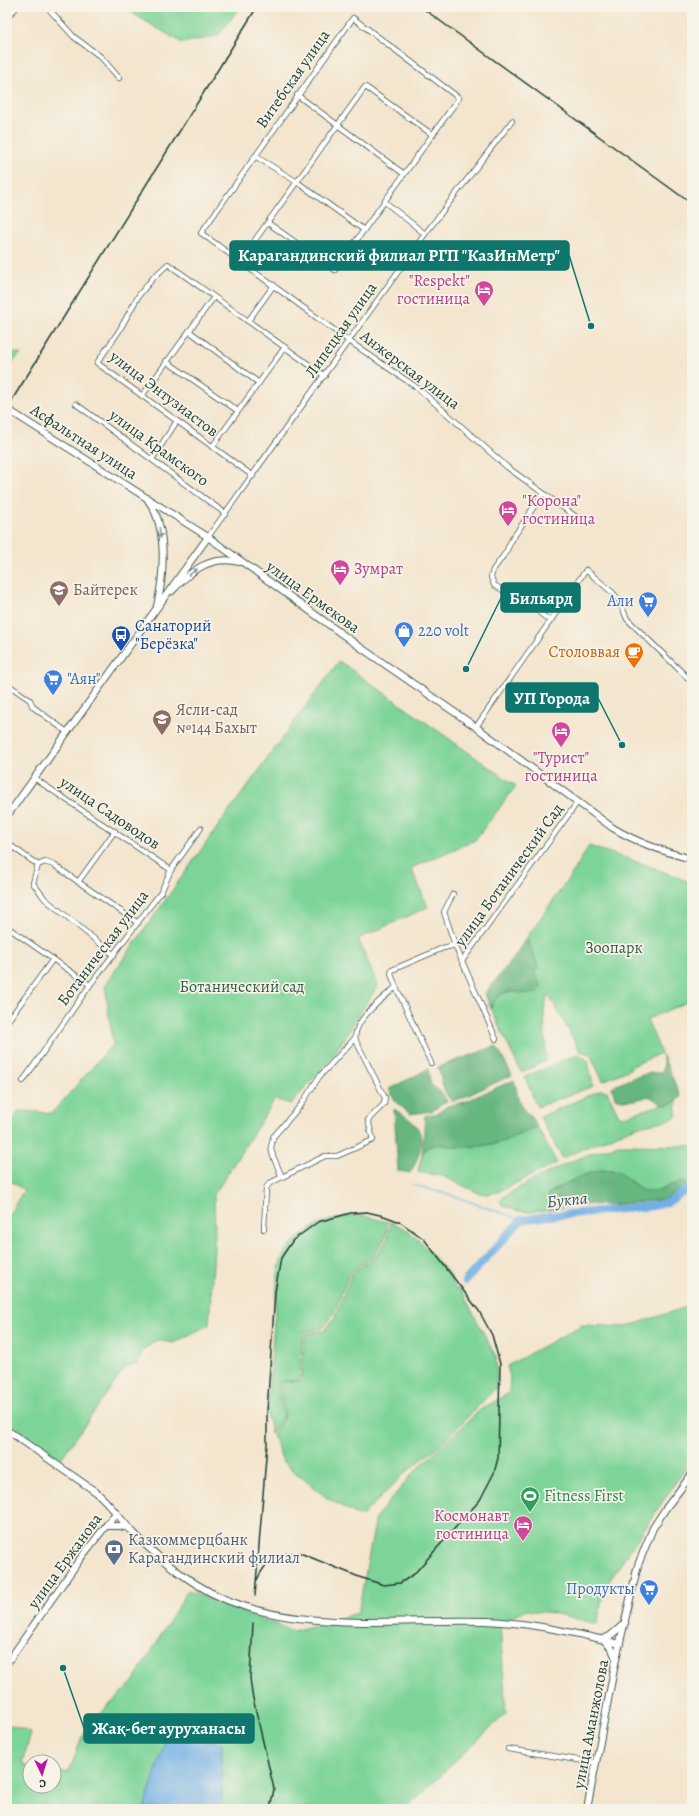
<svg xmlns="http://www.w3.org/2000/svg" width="699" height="1816" font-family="Alegreya,serif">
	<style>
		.green { fill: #7dd498; stroke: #4e8866 }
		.forest { fill: #66b680; stroke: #427a5a }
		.water { fill: #71afe4; stroke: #48768c }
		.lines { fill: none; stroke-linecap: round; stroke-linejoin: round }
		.stream { stroke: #71afe4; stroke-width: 1.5 }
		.river { stroke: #71afe4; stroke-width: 8 }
		.street-casing { stroke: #3f564b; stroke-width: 6 }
		.secondary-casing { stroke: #3f564b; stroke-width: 8 }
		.street { stroke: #fff; stroke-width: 4.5 }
		.secondary { stroke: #fff; stroke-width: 6 }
		.rail { stroke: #1f3d34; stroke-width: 1.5 }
		.oneway { fill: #8f9e9a }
		.labels { text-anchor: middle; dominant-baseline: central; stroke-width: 3.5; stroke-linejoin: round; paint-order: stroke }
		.street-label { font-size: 16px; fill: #1f3d34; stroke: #f7f3e8 }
		.hotel-label { font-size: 16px; fill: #b23c85; stroke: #f7f3e8; text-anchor: end }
		.education-label { font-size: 16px; fill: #785e54; stroke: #f7f3e8; text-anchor: start }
		.shop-label { font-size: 16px; fill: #366cbe; stroke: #f7f3e8; text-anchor: end }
		.transit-label { font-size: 16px; fill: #164399; stroke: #f7f3e8; text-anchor: start }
		.food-label { font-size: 16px; fill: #c56008; stroke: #f7f3e8; text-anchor: end }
		.park-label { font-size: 16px; fill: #325b48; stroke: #f7f3e8 }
		.leisure-label { font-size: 16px; fill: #27864d; stroke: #f7f3e8; text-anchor: start }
		.service-label { font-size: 16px; fill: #4e5e75; stroke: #f7f3e8; text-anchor: start }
		.water-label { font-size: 17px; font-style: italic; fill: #345a60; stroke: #f7f3e8 }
		.leader { fill: none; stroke: #0f766e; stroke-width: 1.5 }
		.callout-dot { fill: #0f766e; stroke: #f7f3e8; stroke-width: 1.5 }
		.callout { fill: #0f766e; stroke: #0f766e; stroke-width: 1.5 }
		.callout-label { font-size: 17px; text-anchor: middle; font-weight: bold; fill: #fff }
	</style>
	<rect width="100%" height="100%" fill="#f7f3e8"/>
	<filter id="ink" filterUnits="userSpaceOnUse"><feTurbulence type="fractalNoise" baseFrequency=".025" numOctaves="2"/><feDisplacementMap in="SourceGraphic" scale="8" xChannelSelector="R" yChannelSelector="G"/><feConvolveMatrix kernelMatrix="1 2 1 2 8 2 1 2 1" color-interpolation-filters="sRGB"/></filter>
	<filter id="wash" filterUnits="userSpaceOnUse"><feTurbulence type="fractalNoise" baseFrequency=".012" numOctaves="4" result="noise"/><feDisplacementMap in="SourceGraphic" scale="16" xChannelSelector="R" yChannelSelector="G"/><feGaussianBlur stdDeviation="0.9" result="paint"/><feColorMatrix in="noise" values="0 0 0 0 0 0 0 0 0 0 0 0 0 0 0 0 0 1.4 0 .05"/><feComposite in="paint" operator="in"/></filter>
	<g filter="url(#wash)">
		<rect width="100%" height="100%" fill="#f3e5ce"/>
		<g class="green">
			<polygon points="130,7 240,7 218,36 182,43 132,13"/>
			<polygon points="7,351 21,354 7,367"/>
			<polygon points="339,661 516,786 475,840 411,868 428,907 358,939 378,985 333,1056 291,1104 275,1099 214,1195 215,1232 209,1325 173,1343 157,1340 144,1349 137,1364 125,1368 60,1460 7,1422 7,1218 24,1190 7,1179 7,1130 19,1111 52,1113 113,1044 105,985 216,829"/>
			<path d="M 589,846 L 649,866 L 692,883 L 692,1000 L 647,1019 L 661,1053 L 630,1067 L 630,1069 L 603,1081 L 590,1054 L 580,1051 L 549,995 L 547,996 L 544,1012 L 546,1061 L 521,1072 L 491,1009 C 494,993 509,989 523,994 L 534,971 L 536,969 L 522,944 L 574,871 Z"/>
			<polygon points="575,1055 581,1055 588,1061 593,1086 537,1107 525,1077"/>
			<path d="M 601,1090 L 607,1091 L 619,1116 L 621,1117 L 677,1100 L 676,1117 C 665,1123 652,1122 640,1126 C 614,1134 588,1147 562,1158 L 540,1117 Z"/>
			<path d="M 537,1127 L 557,1163 L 498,1192 L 487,1194 L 479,1193 L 442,1176 L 418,1172 C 420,1164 421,1152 428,1147 C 436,1142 446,1146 455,1147 C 487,1149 509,1139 537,1127 Z"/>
			<path d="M 619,1145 L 692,1146 L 692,1183 L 682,1189 L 686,1184 L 669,1185 L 659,1191 L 643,1191 L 619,1172 L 602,1170 L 588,1173 L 549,1193 L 548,1199 L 570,1197 L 583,1204 C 557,1207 522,1221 500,1202 L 504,1196 C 541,1176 578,1155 619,1145 Z"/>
			<path d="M 360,1215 L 388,1222 L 386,1236 L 374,1256 L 350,1272 L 333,1315 L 322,1329 L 304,1331 L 299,1380 L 279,1381 L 280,1402 L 284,1415 L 271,1434 L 267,1413 L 277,1284 C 278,1273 279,1260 286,1251 C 303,1227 333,1217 360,1215 Z"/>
			<polygon points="391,1222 409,1231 424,1246 450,1275 455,1289 460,1288 496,1357 497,1387 439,1446 406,1472 361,1517 327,1498 283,1462 273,1435 285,1415 282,1401 281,1382 301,1381 306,1333 324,1331 335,1317 352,1273 376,1257 388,1238"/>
			<polygon points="692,1305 692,1458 604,1589 597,1624 554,1613 525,1610 500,1623 506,1713 405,1809 7,1809 7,1724 31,1733 22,1764 30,1768 30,1786 54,1786 54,1773 69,1772 88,1721 99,1715 133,1682 188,1590 293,1631 358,1613 376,1517 414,1472 480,1410 509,1393 510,1376 507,1366 582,1325 626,1327"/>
		</g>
		<g class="forest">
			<path d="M 527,940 L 539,968 L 534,971 L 541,986 L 537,993 C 527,996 523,992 515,991 C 503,990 494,998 491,1009 L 485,994 Z"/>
			<path d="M 496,1046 L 512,1075 L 460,1099 L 452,1101 C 442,1093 442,1078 438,1067 Z"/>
			<path d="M 662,1054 L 681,1097 C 664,1111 664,1104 648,1096 C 637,1101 626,1102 615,1098 L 612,1087 C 628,1080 645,1072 662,1072 L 664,1064 Z"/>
			<polygon points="428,1069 431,1085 441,1092 447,1101 432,1111 410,1114 396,1102 389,1089"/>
			<path d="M 514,1080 C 517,1089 517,1099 522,1107 C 527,1116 533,1116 537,1127 L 502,1142 L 481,1146 L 455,1147 L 440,1144 L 430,1146 L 424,1150 L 422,1155 L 425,1116 L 438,1113 L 447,1106 L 461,1103 Z"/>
			<path d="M 394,1109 C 412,1120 427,1129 419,1153 C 417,1160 414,1167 410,1173 L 398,1171 Z"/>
			<path d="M 602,1170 L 619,1172 L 643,1191 L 659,1191 L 681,1181 L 686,1184 L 682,1189 L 665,1199 L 653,1201 L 611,1205 L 583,1204 L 570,1197 L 548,1199 L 549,1193 C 566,1183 582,1174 602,1170 Z"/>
		</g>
		<polygon class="water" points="167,1735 222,1743 222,1809 144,1809"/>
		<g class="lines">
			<polyline class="stream" points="413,1185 451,1195 521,1220"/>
			<polyline class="river" points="465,1281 521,1220 549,1216 653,1206 668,1202 692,1186"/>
		</g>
	</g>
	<g filter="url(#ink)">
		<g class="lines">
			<defs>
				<g id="street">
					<polyline points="47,7 74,37 101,57 119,78"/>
					<polyline points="7,17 17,7"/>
					<polyline points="297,95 404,174"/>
					<polyline points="255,156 297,182 364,230"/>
					<polyline points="385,202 425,234"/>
					<polyline points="268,223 335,270 459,98 353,18 201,233 349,341 419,389 507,467 579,519"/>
					<polyline points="240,261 365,87 367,88 433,135"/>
					<polyline points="248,321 274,285"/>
					<polyline points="189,331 259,383"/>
					<polyline points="166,361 238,411"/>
					<polyline points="142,396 214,297"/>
					<polyline points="76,404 226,514"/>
					<polyline points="212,447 285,347"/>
					<polyline points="152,459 177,421"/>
					<polyline points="253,476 97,363 119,331 139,295 153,278 168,264 325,376"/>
					<polyline points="543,493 511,541 506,552 493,570 491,577 494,585 535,609 550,621"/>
					<polyline points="208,537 425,234 512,121"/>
					<polyline points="7,684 30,700 33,707 67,732"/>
					<polyline points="476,727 586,570 613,593 619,600 627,619 692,682"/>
					<polyline points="34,778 171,870"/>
					<polyline points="7,843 38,865 33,883 45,899 114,955"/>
					<polyline points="38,865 45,862 54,865 138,923"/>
					<polyline points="78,882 115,831"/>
					<polyline points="453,894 444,912 455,945 496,1039"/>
					<polyline points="7,927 90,985"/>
					<polyline points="462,961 577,803"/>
					<polyline points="396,987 431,1063"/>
					<polyline points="7,1022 53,959"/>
					<polyline points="23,1081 90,985 161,892 171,870 201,828"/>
					<polyline points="282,1177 273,1156 271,1148 273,1137 301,1105 319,1077 355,1038"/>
					<path d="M 264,1229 L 266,1188 L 270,1183 L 325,1156 L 337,1156 L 373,1140 L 368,1120 L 384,1104 L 385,1098 L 356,1041 C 350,1023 383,998 396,987 L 391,974 L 392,970 L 443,948 L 455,945"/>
					<polyline points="508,1749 597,1763"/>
				</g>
				<g id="secondary">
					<path d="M 7,409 L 208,537 L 357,645 L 476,727 L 613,828 C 638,843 664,852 692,859"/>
					<path d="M 148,500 C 168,527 164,575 157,606"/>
					<path d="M 172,591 C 191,570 211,555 240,562"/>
					<polyline points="7,816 208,537"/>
					<path d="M 7,1430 L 96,1492 C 109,1503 118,1516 129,1528 C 148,1549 172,1569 196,1584 C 279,1637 393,1618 486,1621 C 532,1623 576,1633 620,1644"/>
					<polyline points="106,1526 120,1526 129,1528"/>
					<polyline points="602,1639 610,1636 625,1623"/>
					<polyline points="604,1640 612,1649 616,1659"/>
					<polyline points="7,1663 80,1559 116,1513"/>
					<polyline points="587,1809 616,1659 638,1565 653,1528 666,1508 692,1474"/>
				</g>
			</defs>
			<use href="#street" class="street-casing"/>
			<use href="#secondary" class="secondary-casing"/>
			<use href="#street" class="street"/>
			<use href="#secondary" class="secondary"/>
			<g class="rail">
				<polyline points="421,7 692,204"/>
				<polyline points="7,408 257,7"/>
				<path d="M 255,1596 L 267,1444 L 267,1412 L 275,1292 L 281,1258 L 293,1240 L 318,1222 L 351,1213 L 367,1212 L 384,1216 L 400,1222 L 424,1239 L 479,1311 L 492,1335 L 500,1364 L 498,1458 L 494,1473 L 480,1500 L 413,1575 L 400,1583 L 384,1585 L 359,1577 L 300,1553 C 280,1551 265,1561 257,1580"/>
				<polyline points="253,1623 250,1678 252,1694 274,1789 270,1809"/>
			</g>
		</g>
		<defs><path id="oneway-solid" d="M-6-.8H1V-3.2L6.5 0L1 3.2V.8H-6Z"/></defs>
		<g class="oneway">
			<use href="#oneway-solid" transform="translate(160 533) rotate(84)"/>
			<use href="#oneway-solid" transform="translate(193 572) rotate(-36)"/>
		</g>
	</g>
	<defs>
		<symbol id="hotel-pin" viewBox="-11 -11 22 30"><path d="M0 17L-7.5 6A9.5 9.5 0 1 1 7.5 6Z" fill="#d1479c" stroke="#f7f3e8"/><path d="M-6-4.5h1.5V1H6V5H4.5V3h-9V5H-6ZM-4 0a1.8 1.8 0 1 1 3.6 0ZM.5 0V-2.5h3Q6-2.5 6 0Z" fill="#fff"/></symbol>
		<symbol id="school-pin" viewBox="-11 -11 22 30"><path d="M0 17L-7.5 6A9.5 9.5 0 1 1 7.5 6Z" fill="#8d6e63" stroke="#f7f3e8"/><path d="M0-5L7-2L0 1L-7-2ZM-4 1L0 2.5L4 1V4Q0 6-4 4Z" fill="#fff"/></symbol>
		<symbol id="supermarket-pin" viewBox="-11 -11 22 30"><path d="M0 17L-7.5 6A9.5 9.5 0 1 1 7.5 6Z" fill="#3f7fe0" stroke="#f7f3e8"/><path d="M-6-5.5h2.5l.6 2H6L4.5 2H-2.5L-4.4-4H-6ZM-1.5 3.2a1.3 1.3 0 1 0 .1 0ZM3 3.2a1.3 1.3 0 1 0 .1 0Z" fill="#fff"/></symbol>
		<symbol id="shop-pin" viewBox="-11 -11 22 30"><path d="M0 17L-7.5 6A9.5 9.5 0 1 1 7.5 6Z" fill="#3f7fe0" stroke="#f7f3e8"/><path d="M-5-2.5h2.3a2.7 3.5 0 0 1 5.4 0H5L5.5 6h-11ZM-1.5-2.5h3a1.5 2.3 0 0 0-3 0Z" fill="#fff"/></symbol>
		<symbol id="bus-pin" viewBox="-11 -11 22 30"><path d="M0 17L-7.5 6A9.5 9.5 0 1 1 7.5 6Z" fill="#1a4fb4" stroke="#f7f3e8"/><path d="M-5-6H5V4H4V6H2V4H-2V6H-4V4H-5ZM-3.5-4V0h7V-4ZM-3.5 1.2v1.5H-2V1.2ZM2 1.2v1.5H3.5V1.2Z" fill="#fff"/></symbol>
		<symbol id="cafe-pin" viewBox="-11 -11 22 30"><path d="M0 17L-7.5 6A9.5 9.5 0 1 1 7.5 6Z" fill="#e8710a" stroke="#f7f3e8"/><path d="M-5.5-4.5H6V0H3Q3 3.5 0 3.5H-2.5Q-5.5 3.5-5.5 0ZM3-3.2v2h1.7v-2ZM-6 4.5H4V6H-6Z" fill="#fff"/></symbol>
		<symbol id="stadium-pin" viewBox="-11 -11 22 30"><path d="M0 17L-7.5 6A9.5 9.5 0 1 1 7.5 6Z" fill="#2e9e5b" stroke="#f7f3e8"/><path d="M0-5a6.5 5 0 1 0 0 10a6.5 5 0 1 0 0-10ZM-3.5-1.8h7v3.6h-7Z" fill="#fff"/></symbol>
		<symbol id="bank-pin" viewBox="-11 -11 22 30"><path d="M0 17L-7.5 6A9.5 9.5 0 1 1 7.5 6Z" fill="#5c6f8a" stroke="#f7f3e8"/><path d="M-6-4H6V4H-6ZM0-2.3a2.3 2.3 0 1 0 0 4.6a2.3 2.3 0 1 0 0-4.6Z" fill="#fff"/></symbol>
	</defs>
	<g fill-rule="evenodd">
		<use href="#hotel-pin" x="473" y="279" width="22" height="30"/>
		<use href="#hotel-pin" x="497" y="499" width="22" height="30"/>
		<use href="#hotel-pin" x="329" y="558" width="22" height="30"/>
		<use href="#school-pin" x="48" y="579" width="22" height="30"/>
		<use href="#supermarket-pin" x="637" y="590" width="22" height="30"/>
		<use href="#shop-pin" x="393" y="620" width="22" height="30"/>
		<use href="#bus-pin" x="110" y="624" width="22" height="30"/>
		<use href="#cafe-pin" x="623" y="641" width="22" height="30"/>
		<use href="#supermarket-pin" x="42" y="668" width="22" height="30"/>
		<use href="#school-pin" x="151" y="708" width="22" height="30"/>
		<use href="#hotel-pin" x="550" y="720" width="22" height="30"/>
		<use href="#stadium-pin" x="519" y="1485" width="22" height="30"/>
		<use href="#hotel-pin" x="512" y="1514" width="22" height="30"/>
		<use href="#bank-pin" x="103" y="1538" width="22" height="30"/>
		<use href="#supermarket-pin" x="638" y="1578" width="22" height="30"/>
	</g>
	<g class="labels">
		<g class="street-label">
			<text transform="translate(293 79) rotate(-55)">Витебская улица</text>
			<text transform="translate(341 330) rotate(-55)">Липецкая улица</text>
			<text transform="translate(410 370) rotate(37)">Анжерская улица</text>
			<text transform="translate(164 394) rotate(37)">улица Энтузиастов</text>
			<text transform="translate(84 442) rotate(33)">Асфальтная улица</text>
			<text transform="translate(159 448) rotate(36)">улица Крамского</text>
			<text transform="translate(313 597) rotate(36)">улица Ермекова</text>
			<text transform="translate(110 813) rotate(34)">улица Садоводов</text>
			<text transform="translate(509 875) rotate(-54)">улица Ботанический Сад</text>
			<text transform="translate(103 948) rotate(-53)">Ботаническая улица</text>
			<text transform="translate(65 1561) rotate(-54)">улица Ержанова</text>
			<text transform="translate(591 1724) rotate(-79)">улица Аманжолова</text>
		</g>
		<g class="hotel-label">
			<text x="470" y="281">"Respekt"<tspan x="470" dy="18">гостиница</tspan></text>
			<text x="522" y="501" text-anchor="start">"Корона"<tspan x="522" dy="18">гостиница</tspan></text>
			<text x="354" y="569" text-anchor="start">Зумрат</text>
			<text x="561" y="758" text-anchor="middle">"Турист"<tspan x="561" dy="18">гостиница</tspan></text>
			<text x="509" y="1516">Космонавт<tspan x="509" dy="18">гостиница</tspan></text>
		</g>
		<g class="education-label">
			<text x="73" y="590">Байтерек</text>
			<text x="176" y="710">Ясли-сад<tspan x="176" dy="18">№144 Бахыт</tspan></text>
		</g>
		<g class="shop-label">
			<text x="634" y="601">Али</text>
			<text x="418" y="631" text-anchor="start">220 volt</text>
			<text x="67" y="679" text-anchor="start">"Аян"</text>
			<text x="635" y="1589">Продукты</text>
		</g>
		<g class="transit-label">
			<text x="135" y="626">Санаторий<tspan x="135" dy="18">"Берёзка"</tspan></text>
		</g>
		<g class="food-label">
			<text x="620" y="652">Столоввая</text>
		</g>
		<g class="park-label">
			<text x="614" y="948">Зоопарк</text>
			<text x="242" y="987">Ботанический сад</text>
		</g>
		<g class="leisure-label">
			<text x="544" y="1496">Fitness First</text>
		</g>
		<g class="service-label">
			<text x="128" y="1540">Казкоммерцбанк<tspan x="128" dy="18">Карагандинский филиал</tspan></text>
		</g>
		<g class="water-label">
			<text transform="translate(567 1200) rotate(-6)">Букпа</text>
		</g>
	</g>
	<path class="leader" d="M591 326L569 255M466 669L501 598M622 745L598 698M63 1668L84 1728"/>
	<g class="callout-dot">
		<circle cx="591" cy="326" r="4"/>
		<circle cx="466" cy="669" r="4"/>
		<circle cx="622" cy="745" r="4"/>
		<circle cx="63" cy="1668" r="4"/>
	</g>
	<g class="callout">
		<rect x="230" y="241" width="339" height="29" rx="4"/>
		<rect x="501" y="583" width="79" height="29" rx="4"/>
		<rect x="506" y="683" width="92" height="29" rx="4"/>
		<rect x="84" y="1714" width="170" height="29" rx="4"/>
	</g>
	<g class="callout-label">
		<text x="399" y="261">Карагандинский филиал РГП "КазИнМетр"</text>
		<text x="541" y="604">Бильярд</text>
		<text x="552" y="704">УП Города</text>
		<text x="169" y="1734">Жақ-бет ауруханасы</text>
	</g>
	<rect width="699" height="1816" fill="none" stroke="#f7f3e8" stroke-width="24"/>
	<g transform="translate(42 1774) rotate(176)"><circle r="19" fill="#f7f3e8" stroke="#a1aaa0"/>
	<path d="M0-3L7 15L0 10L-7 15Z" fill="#b5179e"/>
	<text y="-6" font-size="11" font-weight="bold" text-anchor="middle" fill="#1f3d34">С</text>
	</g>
</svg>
